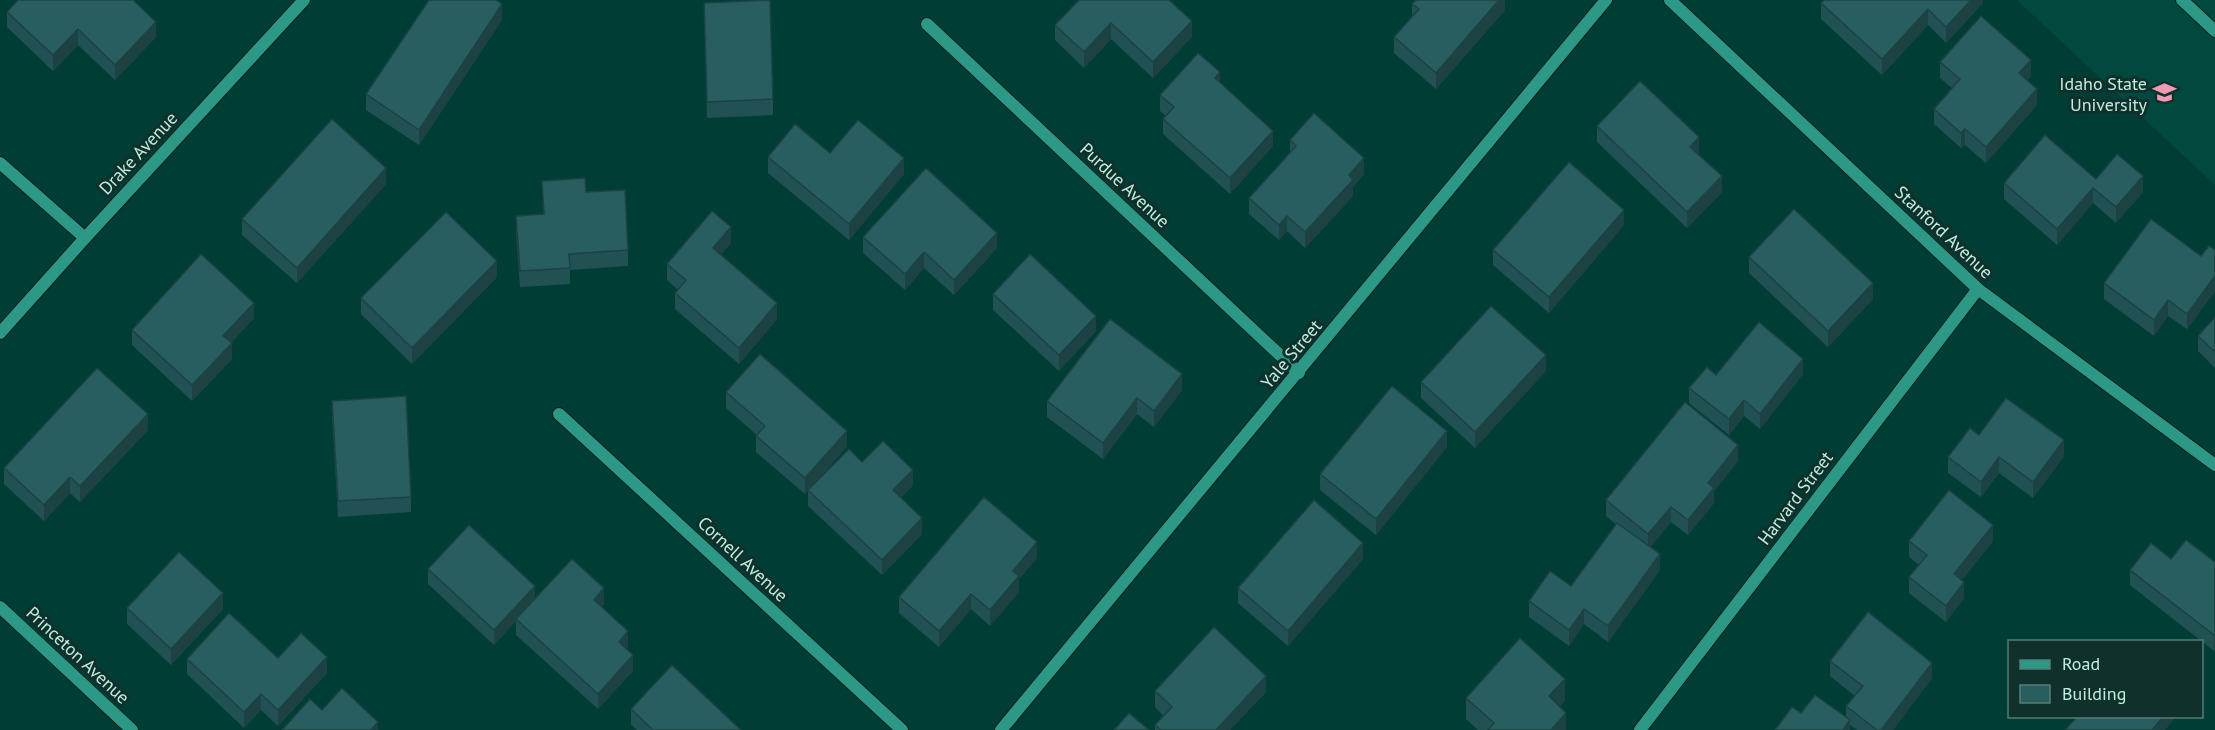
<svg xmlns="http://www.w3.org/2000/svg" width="2215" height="730" font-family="'PT Sans',sans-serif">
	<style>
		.built { fill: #01493e }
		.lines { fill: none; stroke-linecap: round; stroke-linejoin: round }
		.street-casing { stroke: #01221c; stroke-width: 14 }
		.street { stroke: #2c9885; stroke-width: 12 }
		.wall { fill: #225153 }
		.shaded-wall { fill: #1c4243 }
		.building { fill: #285e60; stroke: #1c4243; stroke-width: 1.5 }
		.labels { text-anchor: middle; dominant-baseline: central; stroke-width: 6; stroke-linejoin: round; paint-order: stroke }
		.poi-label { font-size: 18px; fill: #bfede2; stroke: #10312b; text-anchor: end }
		.street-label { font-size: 18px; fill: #bfede2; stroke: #10312b }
	</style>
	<rect width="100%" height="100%" fill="#003e35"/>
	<polygon class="built" points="2017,0 2215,0 2215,185"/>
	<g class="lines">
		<defs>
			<g id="street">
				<polyline points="1670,0 1978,289 2215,465"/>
				<polyline points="2182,0 2215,31"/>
				<polyline points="927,24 1299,373"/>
				<polyline points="0,163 85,238"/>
				<polyline points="0,333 85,238 304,0"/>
				<polyline points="559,414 902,730"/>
				<polyline points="0,607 132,730"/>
				<polyline points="1001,730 1606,0"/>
				<polyline points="1640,730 1978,289"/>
			</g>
		</defs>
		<use href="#street" class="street-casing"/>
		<use href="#street" class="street"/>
	</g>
	<g class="wall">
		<polygon points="1079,0 1192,37 1153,78 1111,39 1084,68 1055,40 1055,25"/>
		<polygon points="1505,0 1505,10 1436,89 1394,53 1394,37 1412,16 1412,4"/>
		<polygon points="1983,0 1983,3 1946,43 1928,25 1882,75 1821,19 1821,3"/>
		<polygon points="704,3 773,99 773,115 707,118"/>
		<polygon points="7,12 156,37 115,80 78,45 53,71 7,27"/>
		<polygon points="502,20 419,145 366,110 366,94"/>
		<polygon points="1940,62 2031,76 2027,80 2037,105 1986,163 1965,145 1961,148 1934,124 1934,109 1952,88 1940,78"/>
		<polygon points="1220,83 1273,146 1230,194 1163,134 1163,119 1166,116 1160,111 1160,95"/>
		<polygon points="1597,126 1699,153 1698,154 1722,192 1687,228 1597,142"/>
		<polygon points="1290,140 1364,174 1353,187 1353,196 1305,248 1287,231 1279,240 1249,214 1249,198 1290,152"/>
		<polygon points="830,153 904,174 849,240 768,173 768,157"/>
		<polygon points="2096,179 2143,192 2116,223 2093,203 2057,245 2004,199 2004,183"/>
		<polygon points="542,181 586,192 628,250 628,266 570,270 570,284 520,287 516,232 516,216 543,214"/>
		<polygon points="386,184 297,283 242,235 242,219"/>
		<polygon points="1624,225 1549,313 1493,265 1493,250"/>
		<polygon points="863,237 997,248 954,295 924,268 905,290 863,253"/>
		<polygon points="731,243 721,254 777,319 739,364 675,309 675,293 678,290 667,280 667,264"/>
		<polygon points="2215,250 2215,291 2187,329 2168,316 2154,336 2104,299 2104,283 2201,256"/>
		<polygon points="1749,257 1873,299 1828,347 1749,273"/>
		<polygon points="497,277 412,364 361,314 361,298"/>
		<polygon points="993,294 1096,331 1059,371 993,310"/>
		<polygon points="2215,317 2215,368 2198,351 2198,336"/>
		<polygon points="254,318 231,343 232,359 192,401 132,345 132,330"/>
		<polygon points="1546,371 1475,448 1421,398 1421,382"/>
		<polygon points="1803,374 1760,429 1744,416 1729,435 1689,403 1689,388 1716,375"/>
		<polygon points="1182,390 1154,427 1137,414 1103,459 1047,417 1047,401"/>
		<polygon points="726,392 847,446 811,488 862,462 913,485 901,498 922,534 882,575 808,506 808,490 805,494 756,452 756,436 757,435 726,408"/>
		<polygon points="332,401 411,497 411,512 338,517 332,417"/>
		<polygon points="148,430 80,502 70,493 44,521 4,484 4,468"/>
		<polygon points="1979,435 2064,456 2033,498 1999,473 1981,497 1948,473 1948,457"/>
		<polygon points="1447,447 1376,535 1320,490 1320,474"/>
		<polygon points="1738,461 1714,491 1714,503 1688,535 1671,522 1650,547 1660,570 1608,642 1584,624 1569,646 1529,617 1529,601 1571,586 1617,525 1606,516 1606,500"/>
		<polygon points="1909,541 1993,541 1962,580 1964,598 1946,622 1909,593 1909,577 1919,565 1909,557"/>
		<polygon points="1037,558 1019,579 1019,592 990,626 971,609 939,647 899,613 899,597"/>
		<polygon points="1363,559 1288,646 1238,603 1238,588"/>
		<polygon points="2171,559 2215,562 2215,649 2214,651 2130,585 2130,570"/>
		<polygon points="428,569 535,600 604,604 602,607 628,647 626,649 633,671 598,709 516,635 516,621 494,645 428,584"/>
		<polygon points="127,608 223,609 171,665 127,624"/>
		<polygon points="278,658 327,673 278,726 261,710 244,728 187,674 187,659"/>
		<polygon points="1830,661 1932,678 1893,730 1857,730 1850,725 1850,730 1801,713 1846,717 1846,706 1855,696 1830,676"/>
		<polygon points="1155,691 1266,692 1230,730 1155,730 1155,725 1164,716 1155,707"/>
		<polygon points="1466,698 1565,701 1560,706 1566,730 1478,730 1466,719"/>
		<polygon points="631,709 741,730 637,730 631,725"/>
	</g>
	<g class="shaded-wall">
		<polygon points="1498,0 1505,0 1505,10 1436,89 1436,73"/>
		<polygon points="1971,0 1983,0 1983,3 1946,43 1946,27"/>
		<polygon points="502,4 502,20 419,145 419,130"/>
		<polygon points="1928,9 1928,25 1882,75 1882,59"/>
		<polygon points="1192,21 1192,37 1153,78 1153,62"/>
		<polygon points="156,22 156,37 115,80 115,65"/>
		<polygon points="1111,23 1111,39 1084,68 1084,52"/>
		<polygon points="78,29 78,45 53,71 53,55"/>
		<polygon points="2031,60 2031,76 2019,89 2019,73"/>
		<polygon points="1220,72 1220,88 1215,78"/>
		<polygon points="2037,89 2037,105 1986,163 1986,147"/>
		<polygon points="1965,129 1965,145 1961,148 1961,133"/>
		<polygon points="1273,131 1273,146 1230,194 1230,178"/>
		<polygon points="1699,137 1699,153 1690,162 1690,147"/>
		<polygon points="904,158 904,174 849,240 849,224"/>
		<polygon points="1364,158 1364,174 1353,187 1353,196 1305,248 1305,232 1349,175"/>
		<polygon points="386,168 386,184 297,283 297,268"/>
		<polygon points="1722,176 1722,192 1687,228 1687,212"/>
		<polygon points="2143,176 2143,192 2116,223 2116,207"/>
		<polygon points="2093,188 2093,203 2057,245 2057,229"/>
		<polygon points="1624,210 1624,225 1549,313 1549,297"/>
		<polygon points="1287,216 1287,231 1279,240 1279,225"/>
		<polygon points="731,227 731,243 713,263 713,248"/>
		<polygon points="997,233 997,248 954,295 954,280"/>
		<polygon points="924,252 924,268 905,290 905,274"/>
		<polygon points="497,261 497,277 412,364 412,348"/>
		<polygon points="2215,276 2215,291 2187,329 2187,314"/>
		<polygon points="1873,283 1873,299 1828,347 1828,331"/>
		<polygon points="2168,300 2168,316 2154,336 2154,320"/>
		<polygon points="254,303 254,318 223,352 223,336"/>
		<polygon points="777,303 777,319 739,364 739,348"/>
		<polygon points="1096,316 1096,331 1059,371 1059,355"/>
		<polygon points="232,343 232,359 192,401 192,385"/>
		<polygon points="1546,355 1546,371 1475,448 1475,432"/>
		<polygon points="1803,359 1803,374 1760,429 1760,414"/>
		<polygon points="1182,374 1182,390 1154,427 1154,411"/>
		<polygon points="1137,398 1137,414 1103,459 1103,443"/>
		<polygon points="1744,400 1744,416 1729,435 1729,419"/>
		<polygon points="148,414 148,430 80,502 80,486"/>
		<polygon points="847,431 847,446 805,494 805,478"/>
		<polygon points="1447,431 1447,447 1376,535 1376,519"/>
		<polygon points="2064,440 2064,456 2033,498 2033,482"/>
		<polygon points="1738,445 1738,461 1714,491 1714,503 1688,535 1688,520 1708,483"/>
		<polygon points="1999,457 1999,473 1981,497 1981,482"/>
		<polygon points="913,470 913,485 893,506 893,490"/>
		<polygon points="70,477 70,493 44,521 44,505"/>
		<polygon points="1671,507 1671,522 1648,550 1648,534"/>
		<polygon points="922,518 922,534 882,575 882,560"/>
		<polygon points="1993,525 1993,541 1954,590 1954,574"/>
		<polygon points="1037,542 1037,558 1019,579 1019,592 990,626 990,610 1013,571"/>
		<polygon points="1363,543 1363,559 1288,646 1288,631"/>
		<polygon points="1660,554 1660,570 1608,642 1608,626"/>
		<polygon points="1964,582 1964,598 1946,622 1946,606"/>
		<polygon points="535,586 535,601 494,645 494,630"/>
		<polygon points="604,588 604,604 594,616 594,600"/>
		<polygon points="223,593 223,609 171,665 171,649"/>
		<polygon points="971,594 971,609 939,647 939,631"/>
		<polygon points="1584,609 1584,624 1569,646 1569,630"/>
		<polygon points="628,631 628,647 619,657 619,642"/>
		<polygon points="2215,633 2215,649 2214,651 2214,635"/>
		<polygon points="633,655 633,671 598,709 598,694"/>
		<polygon points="327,657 327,673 278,726 278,710"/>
		<polygon points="1932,663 1932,678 1893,730 1881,730"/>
		<polygon points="1266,676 1266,692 1230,730 1216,730"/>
		<polygon points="1565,679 1565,701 1549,718 1549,696"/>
		<polygon points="261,694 261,710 244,728 244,712"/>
		<polygon points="1566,713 1566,730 1551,730"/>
		<polygon points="2163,717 2176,717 2165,730 2152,730"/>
		<polygon points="1850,720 1850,730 1843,730"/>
		<polygon points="378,722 378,730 371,730"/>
	</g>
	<g class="building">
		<polygon points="18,0 133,0 156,22 115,65 78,29 53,55 7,12"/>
		<polygon points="429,0 496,0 502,4 419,130 366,94"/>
		<polygon points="770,0 773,99 707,102 704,3"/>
		<polygon points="1079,0 1169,0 1192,21 1153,62 1111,23 1084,52 1055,25"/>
		<polygon points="1416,0 1499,0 1436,73 1394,37 1419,9 1412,4"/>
		<polygon points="1824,0 1971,0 1946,27 1928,9 1882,59 1821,3"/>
		<polygon points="1981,16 2031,60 2019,73 2037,89 1986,147 1965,129 1961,133 1934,109 1960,79 1940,62"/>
		<polygon points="1198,53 1220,72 1215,78 1273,131 1230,178 1163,119 1174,107 1160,95"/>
		<polygon points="1640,81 1699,137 1690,147 1722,176 1687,212 1597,126"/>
		<polygon points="1314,113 1364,158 1349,175 1353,180 1305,232 1287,216 1279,225 1249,198 1296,146 1290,140"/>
		<polygon points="332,119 386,168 297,268 242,219"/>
		<polygon points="858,120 904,158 849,224 768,157 795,124 830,153"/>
		<polygon points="2045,135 2096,179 2117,154 2143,176 2116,207 2093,188 2057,229 2004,183"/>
		<polygon points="1569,162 1624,210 1549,297 1493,250"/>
		<polygon points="926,168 997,233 954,280 924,252 905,274 863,237"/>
		<polygon points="585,178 586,192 625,190 628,250 569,254 570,268 520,271 516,216 544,214 542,181"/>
		<polygon points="1794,209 1873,283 1828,331 1749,257"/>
		<polygon points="712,211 731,227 713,248 777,303 739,348 675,293 686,280 667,264"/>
		<polygon points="446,212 497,261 412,348 361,298"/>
		<polygon points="2151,219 2201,256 2209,246 2215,250 2215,276 2187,314 2168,300 2154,320 2104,283"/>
		<polygon points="201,254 254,303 223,336 232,343 192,385 132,330"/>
		<polygon points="1030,254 1096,316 1059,355 993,294"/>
		<polygon points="1491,306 1546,355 1475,432 1421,382"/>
		<polygon points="2215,317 2215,352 2198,336"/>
		<polygon points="1110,319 1182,374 1154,411 1137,398 1103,443 1047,401"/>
		<polygon points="1759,322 1803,359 1760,414 1744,400 1729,419 1689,388 1707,367 1716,375"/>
		<polygon points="760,354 847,431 805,478 756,436 765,426 726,392"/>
		<polygon points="97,368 148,414 80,486 70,477 44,505 4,468"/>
		<polygon points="1392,386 1447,431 1376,519 1320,474"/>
		<polygon points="406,396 411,497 338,501 332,401"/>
		<polygon points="2006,398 2064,440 2033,482 1999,457 1981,482 1948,457 1970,428 1979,435"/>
		<polygon points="1685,402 1738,445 1708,483 1714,488 1688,520 1671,507 1648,534 1606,500"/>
		<polygon points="883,441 913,470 893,490 922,518 882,560 808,490 849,449 862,462"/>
		<polygon points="1949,490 1993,525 1954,574 1964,582 1946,606 1909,577 1927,555 1909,541"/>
		<polygon points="984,497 1037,542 1013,571 1019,576 990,610 971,594 939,631 899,597"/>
		<polygon points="1314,500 1363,543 1288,631 1238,588"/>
		<polygon points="1617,523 1660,554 1608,626 1584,609 1569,630 1529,601 1550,571 1571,586"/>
		<polygon points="469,525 535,586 494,630 428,569"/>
		<polygon points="2186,540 2215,562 2215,633 2214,635 2130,570 2151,543 2171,559"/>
		<polygon points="179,552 223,593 171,649 127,608"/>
		<polygon points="572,559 604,588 594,600 628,631 619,642 633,655 598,694 516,619"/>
		<polygon points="1868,612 1932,663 1881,730 1877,730 1846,706 1863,686 1830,661"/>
		<polygon points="229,613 278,658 301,633 327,657 278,710 261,694 244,712 187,659"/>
		<polygon points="1214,627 1266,676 1216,730 1161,730 1155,725 1172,707 1155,691"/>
		<polygon points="1520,638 1565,679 1549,696 1566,713 1551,730 1488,730 1494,723 1466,698"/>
		<polygon points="672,665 741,730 653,730 631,709"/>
		<polygon points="342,688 378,722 371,730 282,730 310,699 322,710"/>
		<polygon points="1815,695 1850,720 1843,730 1775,730 1792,707 1801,713"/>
		<polygon points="1129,713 1149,730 1114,730"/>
		<polygon points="2077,717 2163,717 2152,730 2065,730"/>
	</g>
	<defs>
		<symbol id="university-bare" viewBox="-9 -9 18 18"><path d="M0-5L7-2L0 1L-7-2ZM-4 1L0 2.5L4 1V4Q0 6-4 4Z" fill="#f09ab6" stroke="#10312b" stroke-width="2.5" paint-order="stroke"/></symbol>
	</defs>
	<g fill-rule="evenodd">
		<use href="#university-bare" x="2148" y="76" width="33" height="33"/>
	</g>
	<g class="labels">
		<g class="poi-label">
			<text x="2147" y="83">Idaho State<tspan x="2147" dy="21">University</tspan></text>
		</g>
		<g class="street-label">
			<text transform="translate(138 153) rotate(-47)">Drake Avenue</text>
			<text transform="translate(1125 185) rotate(43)">Purdue Avenue</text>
			<text transform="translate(1944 232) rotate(43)">Stanford Avenue</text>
			<text transform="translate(1291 354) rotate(-50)">Yale Street</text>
			<text transform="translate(1795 498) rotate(-53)">Harvard Street</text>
			<text transform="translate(743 559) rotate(43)">Cornell Avenue</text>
			<text transform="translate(78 655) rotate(43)">Princeton Avenue</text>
		</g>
	</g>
	<rect x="2008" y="640" width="195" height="78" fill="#10312b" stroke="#567c74" stroke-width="1.5"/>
	<rect x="2020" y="660" width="30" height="9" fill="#2c9885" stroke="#567c74" stroke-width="1.5"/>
	<text x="2062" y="670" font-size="18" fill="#bfede2">Road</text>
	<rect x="2020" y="685" width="30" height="18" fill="#285e60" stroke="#567c74" stroke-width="1.5"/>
	<text x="2062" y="700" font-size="18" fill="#bfede2">Building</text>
</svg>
